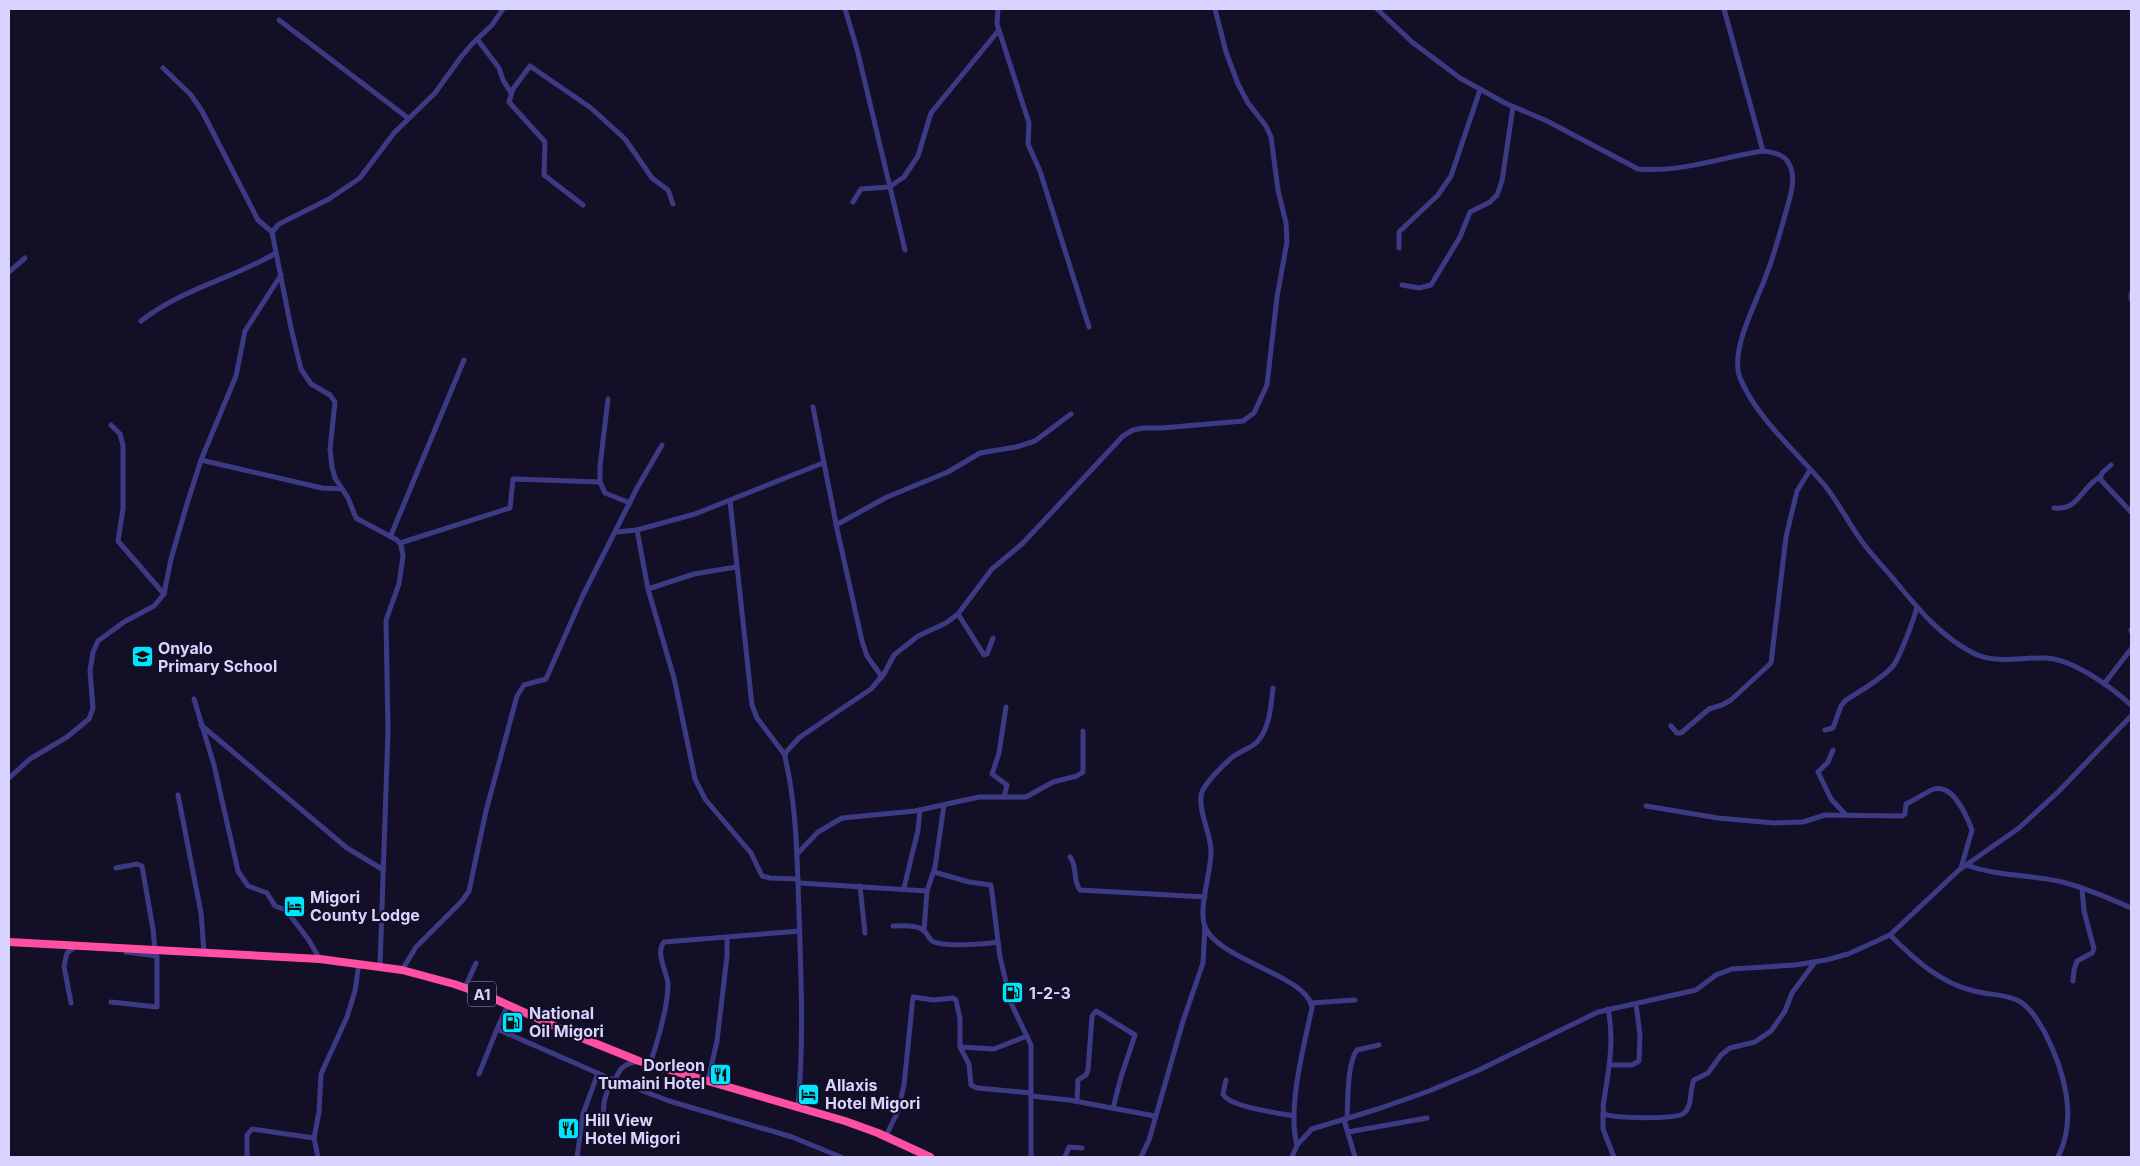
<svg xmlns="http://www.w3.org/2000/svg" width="2140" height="1166" font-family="Inter,sans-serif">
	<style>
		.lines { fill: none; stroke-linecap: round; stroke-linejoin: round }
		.minor { stroke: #3d3a85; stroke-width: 5 }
		.highway { stroke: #ff4fa3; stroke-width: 8 }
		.labels { text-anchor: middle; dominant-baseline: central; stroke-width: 4.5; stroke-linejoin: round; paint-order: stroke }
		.shield { fill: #130f26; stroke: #9e99be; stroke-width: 1 }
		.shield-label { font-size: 15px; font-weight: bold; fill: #d9d4ff }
		.poi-label { font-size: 16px; font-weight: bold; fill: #d9d4ff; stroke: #130f26; text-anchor: start }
	</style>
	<rect width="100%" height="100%" fill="#130f26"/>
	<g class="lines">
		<g class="minor">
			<polyline points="845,9 857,49 905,250"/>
			<polyline points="998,9 997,24 1029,123 1028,144 1040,171 1089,327"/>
			<path d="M 1377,9 L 1412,42 L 1460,78 L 1505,103 L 1547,121 L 1638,169 C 1680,173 1722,157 1763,151 C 1772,152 1783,154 1788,162 C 1797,176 1791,194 1787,208 C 1781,230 1775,252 1767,273 C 1758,300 1729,350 1740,378 C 1757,419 1798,453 1826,487 C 1837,501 1846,518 1856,533 C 1866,549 1879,562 1891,576 C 1916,606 1940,637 1975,654 C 1997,664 2022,657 2046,658 C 2074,660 2110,686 2131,705"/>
			<polyline points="1724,9 1763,151"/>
			<polyline points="279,20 408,118"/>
			<polyline points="477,39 499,68 503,80 511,93"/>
			<polyline points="163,68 191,95 202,111 258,220 272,232"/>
			<polyline points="853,202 861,189 889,187 904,177 918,156 931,113 999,30"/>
			<polyline points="583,205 544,175 545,142 509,102 513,89 530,66 591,108 625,139 652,178 668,190 673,204"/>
			<polyline points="1399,248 1399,232 1438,195 1451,176 1480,90"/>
			<polyline points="9,272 25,258"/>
			<polyline points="1402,285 1419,288 1431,285 1460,237 1470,212 1490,202 1497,195 1502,181 1513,107"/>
			<polyline points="2131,294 2131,299"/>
			<path d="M 141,321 C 181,289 232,279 276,253"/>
			<polyline points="813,407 837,529 862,641 867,656 882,677"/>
			<polyline points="111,425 120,434 123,445 123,509 118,541 164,594"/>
			<polyline points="201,460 322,488 342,489"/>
			<polyline points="2111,465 2102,473 2100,479 2131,512"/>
			<polyline points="600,482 600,466 608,399"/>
			<polyline points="730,501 752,705 757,718 785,755"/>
			<path d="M 2054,508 C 2079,511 2081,487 2100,477"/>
			<polyline points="836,525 887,497 948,472 980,453 1016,447 1035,441 1071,414"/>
			<polyline points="637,530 648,589 694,574 736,567"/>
			<polyline points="616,532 637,530 695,514 823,463"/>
			<polyline points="391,535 464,360"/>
			<polyline points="400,543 510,508 513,479 600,482 605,493 630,503"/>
			<polyline points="648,589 674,678 695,779 705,799 751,853 762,876 770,878 798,879"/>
			<polyline points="958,614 984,655 987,654 993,638"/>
			<polyline points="2131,630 2131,631"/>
			<polyline points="2104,684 2131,649"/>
			<path d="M 1273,688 C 1271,705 1270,728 1257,742 C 1251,748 1241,751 1234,756 C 1225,763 1202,785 1201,796 C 1199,815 1211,833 1211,852 C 1211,873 1198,908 1205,927 C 1218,960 1309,976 1312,1008 C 1304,1045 1287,1109 1297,1145"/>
			<polyline points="194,699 214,765 238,871 248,886 267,893 275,906 286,910 308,939 320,959"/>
			<polyline points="201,725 347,848 382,869"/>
			<polyline points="1671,726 1677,733 1681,733 1709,709 1722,705 1731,700 1771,663 1786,537 1797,491 1810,470"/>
			<path d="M 1825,730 L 1833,728 L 1841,706 L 1845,701 C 1861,690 1881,680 1893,666 C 1900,657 1914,619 1917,607"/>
			<polyline points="1833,750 1828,762 1818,772 1831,799 1846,815"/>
			<polyline points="9,778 30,759 67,737 89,719 93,708 90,671 93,652 98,641 124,622 154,606 164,594 171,559 187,504 201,460 236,376 245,331 281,275"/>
			<polyline points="178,795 201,913 204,952"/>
			<polyline points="1004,797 1007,785 992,774 999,753 1006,707"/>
			<path d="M 1646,806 L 1718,818 L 1774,823 L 1803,822 L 1825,815 L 1902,816 L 1905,814 L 1906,804 C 1913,801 1928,791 1934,789 C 1954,784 1967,817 1972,830 L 1961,868"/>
			<polyline points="797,854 818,832 842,818 915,811 979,797 1026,797 1053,782 1077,776 1083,772 1083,731"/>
			<path d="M 1070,857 C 1078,866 1072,880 1080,890 L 1205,897"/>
			<path d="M 1966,865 C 1999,877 2029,874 2062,882 C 2086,888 2109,898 2131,908"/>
			<polyline points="116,868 137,864 142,866 153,929 155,951"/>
			<polyline points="934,872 969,882 991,885 1000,957 1011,1003 1031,1045 1031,1157"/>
			<polyline points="799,883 927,891"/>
			<polyline points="860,886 865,933"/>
			<polyline points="904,888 918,830 920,810"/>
			<path d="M 893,926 C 901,926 918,924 924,931 C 928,934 929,940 934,942 C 947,947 985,944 998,942"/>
			<polyline points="924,930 927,891 935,867 944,805"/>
			<path d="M 1890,935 C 1914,959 1940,983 1974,991 C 1989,995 2006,994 2019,1001 C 2031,1008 2038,1021 2045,1033 C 2064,1070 2078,1118 2058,1157"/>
			<polyline points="380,966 388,731 386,620 399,584 403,556 401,545 397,540 356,518 348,498 335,478 332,467 330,449 335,402 330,395 311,384 301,369 291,328 272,232 279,224 329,199 360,178 394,133 435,93 461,57 472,44 492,25 503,9"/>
			<polyline points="402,970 416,947 462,901 469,891 486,811 517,696 524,685 546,679 583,595 637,488 662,445"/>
			<polyline points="2073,981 2074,970 2077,961 2092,953 2094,949 2084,911 2082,889"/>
			<polyline points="469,989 467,983 476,963"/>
			<polyline points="111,1002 157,1007 157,956 126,952"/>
			<polyline points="71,1003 64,966 67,953 76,946"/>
			<polyline points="1311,1003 1355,1000"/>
			<path d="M 1608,1009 C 1615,1042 1608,1074 1603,1106 L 1604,1114 C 1614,1118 1677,1120 1684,1113 C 1693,1106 1689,1090 1694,1080 L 1708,1073 L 1721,1055 L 1730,1048 L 1755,1042 L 1771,1031 L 1785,1011 L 1792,993 L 1815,962"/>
			<polyline points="497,1029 508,1005"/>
			<polyline points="960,1047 994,1049 1027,1036"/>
			<path d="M 650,1064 C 657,1043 668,1006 668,984 C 667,972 655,953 664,942 L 800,931"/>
			<polyline points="1610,1065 1632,1065 1639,1061 1640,1035 1636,1004"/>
			<polyline points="479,1074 497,1029 611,1079"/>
			<polyline points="615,1080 669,1101 792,1137 841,1157"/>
			<path d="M 1226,1080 L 1223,1094 C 1229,1107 1279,1113 1294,1116"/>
			<polyline points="708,1081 717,1041 727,956 727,937"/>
			<polyline points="1031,1096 1069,1100 1155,1116"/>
			<polyline points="1077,1101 1078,1080 1086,1075 1088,1070 1092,1016 1096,1011 1135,1035 1121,1077 1113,1108"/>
			<path d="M 798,1106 C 804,1042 801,977 799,912 C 797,860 797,808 785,757 L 786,752 L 800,737 L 871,689 L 884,674 L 894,655 L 918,636 L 946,623 L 958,614 L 992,569 L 1023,543 L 1123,436 L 1133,430 L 1143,428 L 1162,428 L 1243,421 L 1254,413 L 1267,385 L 1277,297 L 1287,242 L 1286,223 L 1278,190 L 1271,137 L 1266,126 L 1248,103 L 1238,84 L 1226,52 L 1215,9"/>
			<polyline points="1603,1112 1603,1129 1614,1157"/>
			<path d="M 1347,1119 C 1348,1101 1347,1063 1357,1050 L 1379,1045"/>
			<path d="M 603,1120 L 604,1102 L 611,1079 L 615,1080 C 620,1067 625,1064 638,1061"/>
			<polyline points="1344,1120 1355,1157"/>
			<polyline points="1348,1132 1427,1118"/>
			<polyline points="886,1136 898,1111 904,1085 913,997 933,1000 953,998 956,1000 960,1019 960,1047 969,1064 971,1085 977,1088 1031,1093"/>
			<polyline points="247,1157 247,1135 252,1129 314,1138"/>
			<polyline points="318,1157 314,1138 319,1112 321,1074 347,1017 355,991 359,963"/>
			<polyline points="577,1157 583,1114 598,1073"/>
			<polyline points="1065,1157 1069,1147 1082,1148"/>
			<polyline points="1141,1157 1149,1140 1183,1021 1203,963 1205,926"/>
			<polyline points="1292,1157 1297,1145 1312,1129 1381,1108 1429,1091 1479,1070 1598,1012 1696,990 1716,975 1732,969 1795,965 1826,960 1848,954 1890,935 1959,870 2019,828 2059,791 2131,716"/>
		</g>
		<polyline class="highway" points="9,942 320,959 402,970 454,984 486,995 572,1034 639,1061 845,1121 878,1133 930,1157"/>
	</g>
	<defs>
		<symbol id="school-square" viewBox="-11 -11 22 22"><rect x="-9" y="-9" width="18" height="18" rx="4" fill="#00e5ff" stroke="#130f26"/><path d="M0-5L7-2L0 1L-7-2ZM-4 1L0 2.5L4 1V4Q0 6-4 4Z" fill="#111"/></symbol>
		<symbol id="hotel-square" viewBox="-11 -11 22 22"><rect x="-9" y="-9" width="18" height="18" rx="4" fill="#00e5ff" stroke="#130f26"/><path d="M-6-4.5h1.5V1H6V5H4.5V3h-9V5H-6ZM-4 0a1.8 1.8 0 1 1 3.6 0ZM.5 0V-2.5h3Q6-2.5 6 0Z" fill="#111"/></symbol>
		<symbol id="fuel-square" viewBox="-11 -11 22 22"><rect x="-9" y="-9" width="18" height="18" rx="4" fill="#00e5ff" stroke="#130f26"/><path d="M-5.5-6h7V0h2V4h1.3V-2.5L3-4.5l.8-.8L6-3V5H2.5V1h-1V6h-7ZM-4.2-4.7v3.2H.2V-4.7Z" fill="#111"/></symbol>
		<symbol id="restaurant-square" viewBox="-11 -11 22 22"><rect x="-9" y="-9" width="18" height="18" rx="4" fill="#00e5ff" stroke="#130f26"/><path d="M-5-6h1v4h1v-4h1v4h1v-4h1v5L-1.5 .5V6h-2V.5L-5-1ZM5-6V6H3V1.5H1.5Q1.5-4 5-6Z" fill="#111"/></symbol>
	</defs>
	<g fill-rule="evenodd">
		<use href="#school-square" x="130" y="644" width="25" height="25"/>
		<use href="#hotel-square" x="282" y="894" width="25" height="25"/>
		<use href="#fuel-square" x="1000" y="980" width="25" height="25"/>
		<use href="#fuel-square" x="500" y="1010" width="25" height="25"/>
		<use href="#restaurant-square" x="708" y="1062" width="25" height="25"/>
		<use href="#hotel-square" x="796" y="1082" width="25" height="25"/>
		<use href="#restaurant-square" x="556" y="1116" width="25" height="25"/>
	</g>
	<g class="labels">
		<rect class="shield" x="468" y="981.5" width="28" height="25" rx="4"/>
		<g class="shield-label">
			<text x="482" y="994">A1</text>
		</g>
		<g class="poi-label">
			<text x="158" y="648">Onyalo<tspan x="158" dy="18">Primary School</tspan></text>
			<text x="310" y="897">Migori<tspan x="310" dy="18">County Lodge</tspan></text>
			<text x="1029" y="993">1-2-3</text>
			<text x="529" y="1013">National<tspan x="529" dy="18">Oil Migori</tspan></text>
			<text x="705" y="1065" text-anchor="end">Dorleon<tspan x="705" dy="18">Tumaini Hotel</tspan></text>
			<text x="825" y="1085">Allaxis<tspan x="825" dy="18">Hotel Migori</tspan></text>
			<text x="585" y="1120">Hill View<tspan x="585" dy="18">Hotel Migori</tspan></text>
		</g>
	</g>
	<rect width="2140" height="1166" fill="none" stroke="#d9d4ff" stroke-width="20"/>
</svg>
